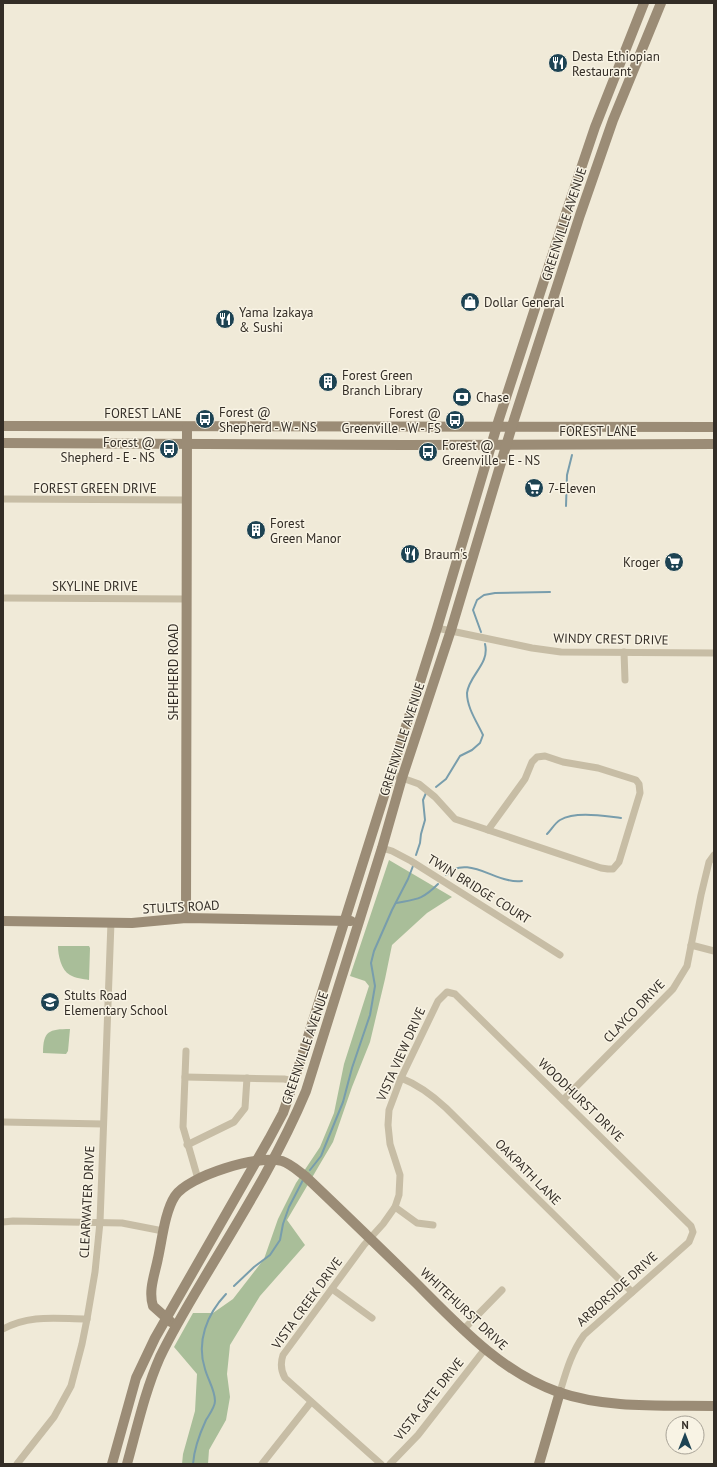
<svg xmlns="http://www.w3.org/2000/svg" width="717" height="1467" font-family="'PT Sans',sans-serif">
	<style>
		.green { fill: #a9be99 }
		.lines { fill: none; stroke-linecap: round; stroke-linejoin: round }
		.stream { stroke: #789dac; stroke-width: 2 }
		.street { stroke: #c7bda5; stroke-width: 7 }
		.secondary { stroke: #9b8c76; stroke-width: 10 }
		.labels { text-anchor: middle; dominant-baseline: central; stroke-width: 3; stroke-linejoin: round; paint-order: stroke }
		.poi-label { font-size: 13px; fill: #332d26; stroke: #f8f3e4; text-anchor: start }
		.street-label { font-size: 13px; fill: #332d26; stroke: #f8f3e4 }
	</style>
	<rect width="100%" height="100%" fill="#f0ead8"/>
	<g class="green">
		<polygon points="389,860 452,897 427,913 392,945 385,979 370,1042 352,1087 333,1142 287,1220 305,1245 260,1296 230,1345 227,1374 230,1397 226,1420 209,1450 208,1464 182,1464 183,1454 195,1411 197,1374 174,1347 193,1313 213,1313 233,1299 264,1259 278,1219 296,1183 320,1147 334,1113 344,1064 369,986 365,981 350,976"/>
		<path d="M 58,946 L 89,946 L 90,948 L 89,980 C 83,979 75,978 70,975 C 61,970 58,955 58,946 Z"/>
		<path d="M 70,1029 L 68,1051 L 66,1054 L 43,1053 C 43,1031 49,1029 70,1029 Z"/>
	</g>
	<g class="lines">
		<g class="stream">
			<polyline points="566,506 567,475 572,455"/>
			<polyline points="481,632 473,610 477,600 484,595 495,593 550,592"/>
			<path d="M 436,787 L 446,779 L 460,756 L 472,750 L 480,743 L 483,735 C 477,722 467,708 467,693 C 469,675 490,664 485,644"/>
			<path d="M 547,834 C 551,830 555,823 560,820 C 576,811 603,816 621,818"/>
			<polyline points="416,855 420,843 421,834 425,820 423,800 426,793"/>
			<path d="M 446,875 C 467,853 498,885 522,881"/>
			<path d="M 396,903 C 417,899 422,900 438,884"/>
			<polyline points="310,1170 321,1156 343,1102 352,1068 370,1015 375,986 371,963 374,951 392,910 408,879 413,866"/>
			<polyline points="234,1286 254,1267 270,1255 280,1240 283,1224 289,1207 303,1180"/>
			<path d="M 193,1464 C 194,1450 200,1433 206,1420 C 209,1415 215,1407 215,1401 C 215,1390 208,1380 205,1369 C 196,1342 207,1314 226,1294"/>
		</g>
		<g class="street">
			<polyline points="3,499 187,500"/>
			<polyline points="3,598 187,599"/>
			<polyline points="437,628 532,648 561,652 714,653"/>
			<polyline points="624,652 625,680"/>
			<polygon points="545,756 563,762 598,768 636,780 639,784 640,793 619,862 613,869 608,869 601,868 488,830 525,779 532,762 537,757"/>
			<polyline points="391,774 419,784 435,797 455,819 488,830"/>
			<polyline points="382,848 392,851 411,861 560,955"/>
			<polyline points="691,945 714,951"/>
			<polyline points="186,1051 183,1127 198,1179"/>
			<polyline points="185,1077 284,1079 294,1081"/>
			<path d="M 401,1078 C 419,1085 432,1095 446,1108 L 632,1292"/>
			<polyline points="563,1100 673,989 687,966 701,895 709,862 714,855"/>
			<polyline points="3,1122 103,1124"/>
			<polyline points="187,1145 234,1122 245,1108 247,1078"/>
			<polyline points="395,1207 417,1223 433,1225"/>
			<polyline points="3,1222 13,1221 122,1223 163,1231"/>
			<polyline points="332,1289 372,1318"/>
			<path d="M 3,1329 C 31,1314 57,1319 87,1319"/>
			<polyline points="464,1329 502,1290"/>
			<polyline points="17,1464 54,1417 71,1386 82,1344 87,1319 95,1272 100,1222 111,922"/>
			<polyline points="262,1464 311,1402"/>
			<path d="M 381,1464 L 285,1378 C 281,1371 280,1364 283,1355 L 364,1245 L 383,1224 L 395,1207 L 399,1195 L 400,1175 L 390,1144 L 388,1125 L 389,1110 L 401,1078 L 438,1001 L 447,992 L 455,994 L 691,1226 L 693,1232 L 689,1242 L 584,1335 C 571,1353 566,1372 560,1392"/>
			<polyline points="390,1464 418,1435 485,1349"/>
		</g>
		<g class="secondary">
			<polyline points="3,426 714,427"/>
			<polyline points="3,443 403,445 714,444"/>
			<polyline points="186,918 187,427"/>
			<polyline points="3,921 132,923 186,918 351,921"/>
			<path d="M 171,1322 L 153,1306 C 148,1290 155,1274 158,1258 C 162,1240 165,1211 175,1196 C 188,1176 259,1154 282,1161 C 291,1164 298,1171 305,1176 C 342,1211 379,1247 416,1283 C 458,1325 501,1372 558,1392 C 608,1409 662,1405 714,1406"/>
			<polyline points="112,1464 136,1378 155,1338 269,1139 283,1113 294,1081 437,628 499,419 567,210 595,127 644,3"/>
			<path d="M 127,1464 C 137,1428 145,1391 160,1357 C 173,1330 188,1305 203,1280 C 240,1218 278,1158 306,1091 L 382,848 L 402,778 L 451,630 L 512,426 L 580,215 L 613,120 L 661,3"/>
			<polyline points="539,1464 560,1392"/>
		</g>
	</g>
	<defs>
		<symbol id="restaurant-disc" viewBox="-11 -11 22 22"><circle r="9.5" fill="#1d4353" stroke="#f8f3e4"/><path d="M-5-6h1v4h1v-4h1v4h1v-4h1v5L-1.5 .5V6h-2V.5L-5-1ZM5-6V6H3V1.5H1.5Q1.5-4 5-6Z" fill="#fff"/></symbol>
		<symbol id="shop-disc" viewBox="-11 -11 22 22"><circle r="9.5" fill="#1d4353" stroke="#f8f3e4"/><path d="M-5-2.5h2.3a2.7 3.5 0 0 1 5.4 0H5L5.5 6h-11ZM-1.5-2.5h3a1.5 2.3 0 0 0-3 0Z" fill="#fff"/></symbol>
		<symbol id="building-disc" viewBox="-11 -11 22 22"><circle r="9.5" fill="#1d4353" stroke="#f8f3e4"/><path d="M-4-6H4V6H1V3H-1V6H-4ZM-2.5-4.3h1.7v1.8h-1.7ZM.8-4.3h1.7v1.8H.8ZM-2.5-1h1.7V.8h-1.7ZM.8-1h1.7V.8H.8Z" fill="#fff"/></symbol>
		<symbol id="bank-disc" viewBox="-11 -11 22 22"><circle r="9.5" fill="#1d4353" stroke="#f8f3e4"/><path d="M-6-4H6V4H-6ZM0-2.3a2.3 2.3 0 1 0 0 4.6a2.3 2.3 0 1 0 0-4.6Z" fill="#fff"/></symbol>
		<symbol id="bus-disc" viewBox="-11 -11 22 22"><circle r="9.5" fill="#1d4353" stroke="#f8f3e4"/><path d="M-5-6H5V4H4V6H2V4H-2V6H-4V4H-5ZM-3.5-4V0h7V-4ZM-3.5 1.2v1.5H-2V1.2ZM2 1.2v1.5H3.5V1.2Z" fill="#fff"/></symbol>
		<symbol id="supermarket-disc" viewBox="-11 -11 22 22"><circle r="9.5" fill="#1d4353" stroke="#f8f3e4"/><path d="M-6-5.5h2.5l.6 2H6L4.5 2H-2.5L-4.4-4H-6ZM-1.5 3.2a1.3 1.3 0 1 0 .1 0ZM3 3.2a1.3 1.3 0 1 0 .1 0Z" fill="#fff"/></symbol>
		<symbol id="school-disc" viewBox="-11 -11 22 22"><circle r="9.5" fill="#1d4353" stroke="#f8f3e4"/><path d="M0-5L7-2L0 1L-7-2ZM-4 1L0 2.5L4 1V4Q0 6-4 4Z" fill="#fff"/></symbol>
	</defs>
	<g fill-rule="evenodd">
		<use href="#restaurant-disc" x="547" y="52" width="22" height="22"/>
		<use href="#shop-disc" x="459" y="291" width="22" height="22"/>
		<use href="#restaurant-disc" x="214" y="308" width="22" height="22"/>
		<use href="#building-disc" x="317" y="371" width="22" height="22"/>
		<use href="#bank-disc" x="451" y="386" width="22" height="22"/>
		<use href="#bus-disc" x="194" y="408" width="22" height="22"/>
		<use href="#bus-disc" x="444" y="409" width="22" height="22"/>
		<use href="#bus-disc" x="158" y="438" width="22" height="22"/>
		<use href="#bus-disc" x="417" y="441" width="22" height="22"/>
		<use href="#supermarket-disc" x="523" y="477" width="22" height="22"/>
		<use href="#building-disc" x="245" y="519" width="22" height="22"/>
		<use href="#restaurant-disc" x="399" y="543" width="22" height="22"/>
		<use href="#supermarket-disc" x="663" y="551" width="22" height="22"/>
		<use href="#school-disc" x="39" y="991" width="22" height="22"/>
	</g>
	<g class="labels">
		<g class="poi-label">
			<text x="572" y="56">Desta Ethiopian<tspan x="572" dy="15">Restaurant</tspan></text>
			<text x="484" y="302">Dollar General</text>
			<text x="239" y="312">Yama Izakaya<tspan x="239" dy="15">&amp; Sushi</tspan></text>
			<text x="342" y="375">Forest Green<tspan x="342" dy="15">Branch Library</tspan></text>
			<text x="476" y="397">Chase</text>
			<text x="219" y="412">Forest @<tspan x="219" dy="15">Shepherd - W - NS</tspan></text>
			<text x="441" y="413" text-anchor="end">Forest @<tspan x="441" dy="15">Greenville - W - FS</tspan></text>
			<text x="155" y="442" text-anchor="end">Forest @<tspan x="155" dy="15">Shepherd - E - NS</tspan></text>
			<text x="442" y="445">Forest @<tspan x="442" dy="15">Greenville - E - NS</tspan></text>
			<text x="548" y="488">7-Eleven</text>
			<text x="270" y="523">Forest<tspan x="270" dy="15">Green Manor</tspan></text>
			<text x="424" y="554">Braum's</text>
			<text x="660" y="562" text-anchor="end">Kroger</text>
			<text x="64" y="995">Stults Road<tspan x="64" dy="15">Elementary School</tspan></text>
		</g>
		<g class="street-label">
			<text transform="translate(564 224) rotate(-72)">GREENVILLE AVENUE</text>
			<text x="143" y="413">FOREST LANE</text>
			<text x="598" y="431">FOREST LANE</text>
			<text x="95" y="488">FOREST GREEN DRIVE</text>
			<text x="95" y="586">SKYLINE DRIVE</text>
			<text transform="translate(611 639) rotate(1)">WINDY CREST DRIVE</text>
			<text transform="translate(173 672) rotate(-90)">SHEPHERD ROAD</text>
			<text transform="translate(402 739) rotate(-72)">GREENVILLE AVENUE</text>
			<text transform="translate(479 889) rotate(32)">TWIN BRIDGE COURT</text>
			<text transform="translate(181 907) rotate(-3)">STULTS ROAD</text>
			<text transform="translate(634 1011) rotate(-46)">CLAYCO DRIVE</text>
			<text transform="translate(305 1048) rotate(-71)">GREENVILLE AVENUE</text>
			<text transform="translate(401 1054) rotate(-66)">VISTA VIEW DRIVE</text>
			<text transform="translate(581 1100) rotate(44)">WOODHURST DRIVE</text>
			<text transform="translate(528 1172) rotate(45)">OAKPATH LANE</text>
			<text transform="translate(87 1202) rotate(-87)">CLEARWATER DRIVE</text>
			<text transform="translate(617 1289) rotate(-42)">ARBORSIDE DRIVE</text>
			<text transform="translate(307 1303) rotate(-54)">VISTA CREEK DRIVE</text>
			<text transform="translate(464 1309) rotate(43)">WHITEHURST DRIVE</text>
			<text transform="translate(429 1399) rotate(-51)">VISTA GATE DRIVE</text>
		</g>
	</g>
	<rect width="717" height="1467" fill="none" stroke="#332d26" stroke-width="8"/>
	<g transform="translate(685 1435)"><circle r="19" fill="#f8f3e4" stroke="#a9a498"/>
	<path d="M0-3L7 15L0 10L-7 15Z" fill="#1d4353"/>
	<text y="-6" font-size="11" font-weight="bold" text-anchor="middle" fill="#332d26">N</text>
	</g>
</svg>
